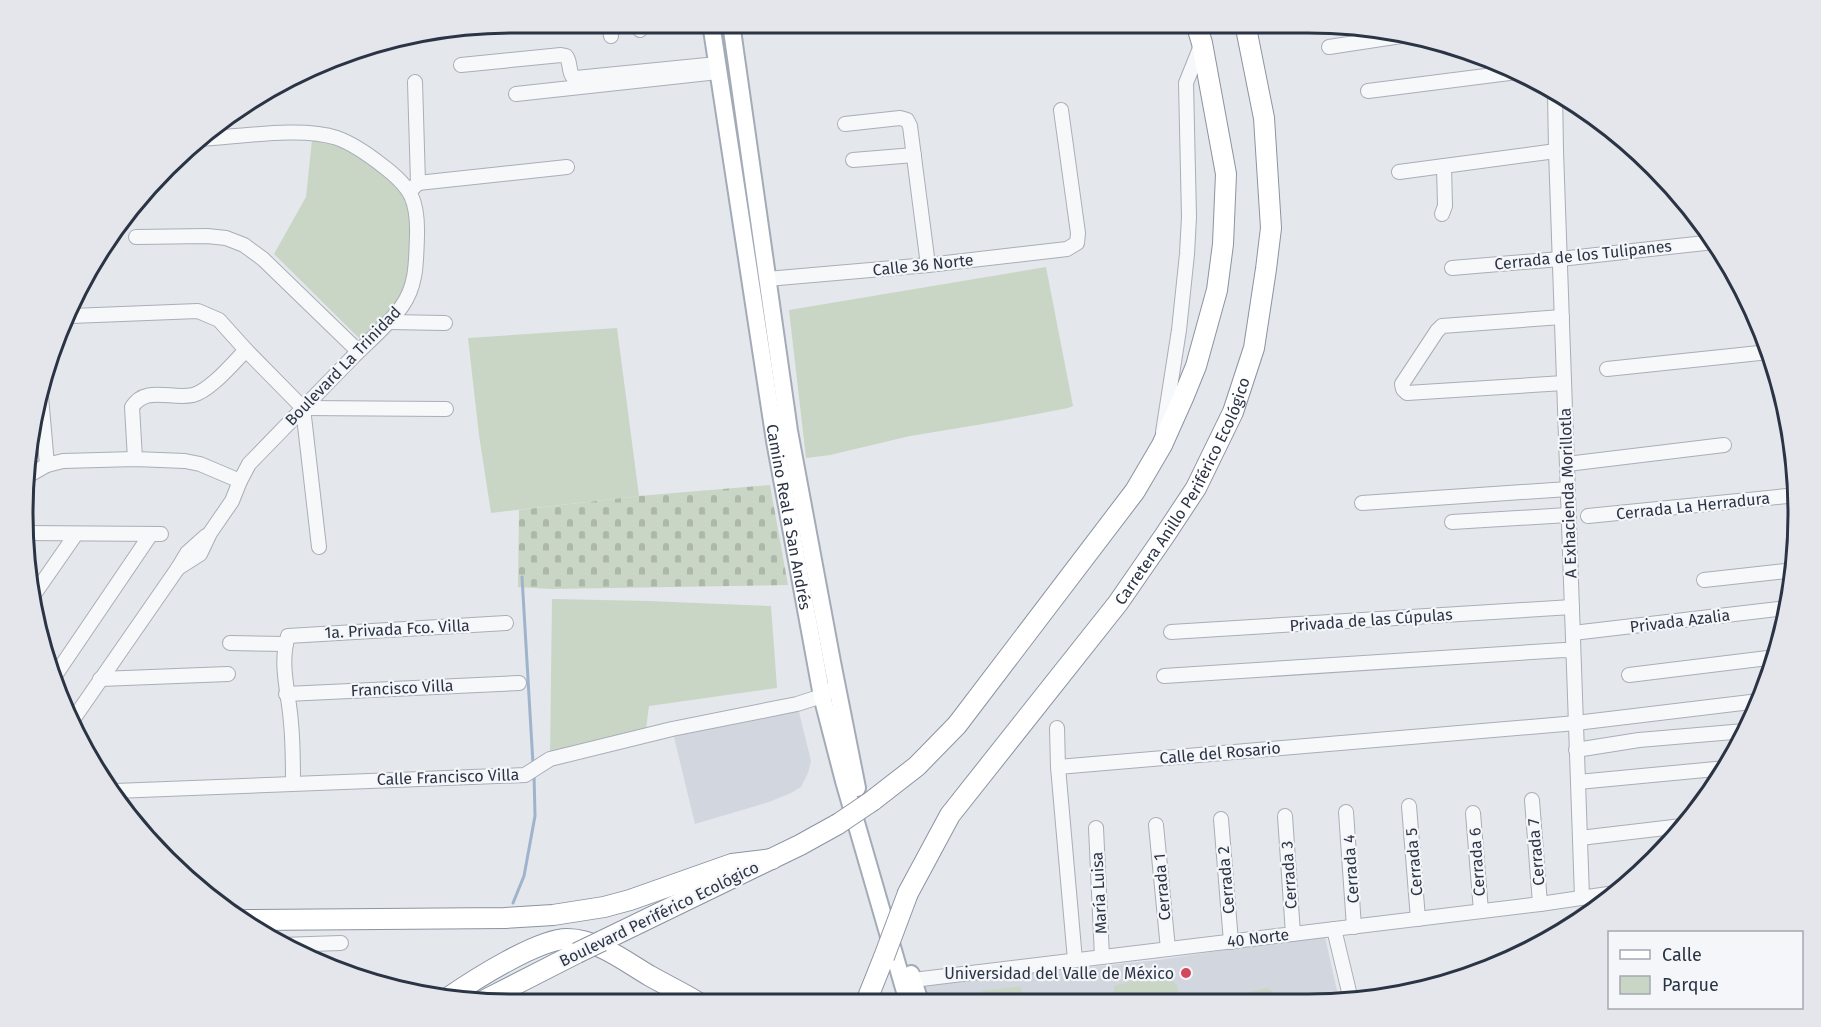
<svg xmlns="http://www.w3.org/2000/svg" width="1821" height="1027" font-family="'Fira Sans',sans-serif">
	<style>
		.built { fill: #d2d6de }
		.green { fill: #c9d6c5 }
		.cemetery { fill: url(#cemetery-stones) }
		.park { fill: url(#park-tufts) }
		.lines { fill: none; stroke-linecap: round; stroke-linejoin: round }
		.stream { stroke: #9fb4cc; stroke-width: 3 }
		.minor-casing { stroke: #a9aeb7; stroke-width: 16 }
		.major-casing { stroke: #a3abb8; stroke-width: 20 }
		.highway-casing { stroke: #8b94a3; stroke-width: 22 }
		.minor { stroke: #f7f8fa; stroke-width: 14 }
		.major { stroke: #fff; stroke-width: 16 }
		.highway { stroke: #fff; stroke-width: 20 }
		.highway-bridge-casing { stroke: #8b94a3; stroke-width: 22; stroke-linecap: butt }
		.highway-bridge { stroke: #fff; stroke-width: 20 }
		.poi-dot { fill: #d1495b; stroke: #f4f6f9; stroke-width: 2 }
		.labels { text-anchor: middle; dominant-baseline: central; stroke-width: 4.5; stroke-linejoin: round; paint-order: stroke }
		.street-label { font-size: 16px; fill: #2b3445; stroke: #f4f6f9 }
		.poi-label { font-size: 16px; fill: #2b3445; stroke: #f4f6f9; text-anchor: end }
		.rim { fill: none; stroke: #2b3445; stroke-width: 3 }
	</style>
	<defs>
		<pattern id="cemetery-stones" width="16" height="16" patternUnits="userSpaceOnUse" patternTransform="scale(1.5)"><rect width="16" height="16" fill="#c9d6c5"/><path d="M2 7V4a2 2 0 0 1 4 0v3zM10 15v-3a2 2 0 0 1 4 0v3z" fill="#adb8ab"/></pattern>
		<pattern id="park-tufts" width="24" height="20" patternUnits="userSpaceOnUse" patternTransform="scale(1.5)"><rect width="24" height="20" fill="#c9d6c5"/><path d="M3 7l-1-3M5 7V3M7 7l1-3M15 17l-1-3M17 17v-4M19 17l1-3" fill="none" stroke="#adb8ab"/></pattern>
	</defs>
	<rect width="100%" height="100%" fill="#e4e7ec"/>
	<g class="built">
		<polygon points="797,704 811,761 808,773 801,787 791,793 769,802 695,824 672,729"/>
		<polygon points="1314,937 1325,937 1339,1000 924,1002 920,985 1158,960"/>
	</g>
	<g class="green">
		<polygon points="312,140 324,142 354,152 383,173 409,198 413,210 412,269 404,292 380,320 360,339 274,254 306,197"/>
		<polygon points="1046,267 1073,406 1068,408 995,422 910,436 830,455 806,458 789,310"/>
		<polygon points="617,328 639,496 491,513 479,435 468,338"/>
		<polygon points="552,599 649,601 771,606 777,688 649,706 645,736 550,759"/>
		<polygon points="1163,973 1177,985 1178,993 1114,1000 1114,986"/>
		<polygon points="1267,988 1273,992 1275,1001 1212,1001"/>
	</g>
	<polygon class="cemetery" points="770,485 788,585 550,589 518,587 519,510 639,496"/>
	<polygon class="park" points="1021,986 1023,1002 983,1002 981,991"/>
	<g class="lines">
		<g class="stream">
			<polyline points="522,577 533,764"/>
			<polyline points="513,903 524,876 535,816 534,773"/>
		</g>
		<defs>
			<g id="minor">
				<polyline points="609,23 611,36"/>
				<polyline points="639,23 640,30"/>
				<polyline points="1329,47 1401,36"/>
				<path d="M 461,65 L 561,55 L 566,56 C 571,62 568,71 573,77 L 576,78 L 717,64"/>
				<polyline points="1555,90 1556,151 1582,897"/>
				<polyline points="1368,91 1517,72"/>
				<polyline points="516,94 718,72"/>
				<polyline points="845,124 900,118 907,120 910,126 928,265"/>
				<polyline points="853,160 914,155"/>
				<polyline points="1399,172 1556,151"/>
				<polyline points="418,183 567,167"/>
				<polyline points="413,188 418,183 415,82"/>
				<polyline points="1442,214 1445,206 1444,166"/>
				<polyline points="136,237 207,236 226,238 244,245 263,259 358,351"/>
				<polyline points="1452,268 1560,259 1714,242"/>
				<polyline points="767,279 928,265 1067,249 1077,243 1078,233 1061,110"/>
				<polyline points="71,316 198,311 219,320 246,350 303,408"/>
				<polyline points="1562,317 1442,326 1437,331 1402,384 1403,389 1407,393 1564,383"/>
				<polyline points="389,322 445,323"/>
				<polyline points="1607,369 1769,352"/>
				<polyline points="40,385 47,465"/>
				<polyline points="303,408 446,409"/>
				<polyline points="303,408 319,547"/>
				<polyline points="1163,432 1179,330 1187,254 1189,217 1186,83 1202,43"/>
				<path d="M 135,459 L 132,407 C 146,385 172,400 193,395 C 210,391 233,363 246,350"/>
				<polyline points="1567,464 1724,445"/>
				<polyline points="31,474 47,465 63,461 135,459 185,461 200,464 240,481"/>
				<polyline points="1362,503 1568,489"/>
				<polyline points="1588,516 1797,495"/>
				<polyline points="1452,522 1568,515"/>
				<polyline points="25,533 161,534"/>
				<path d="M 178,568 L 200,554 L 210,533 L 232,501 L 240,481 L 249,464 C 282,430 315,396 348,362 C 366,343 387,327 402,306 C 417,285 416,261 417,236 C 418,201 412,188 383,166 C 369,155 354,144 337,138 C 301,126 239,137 200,139"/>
				<polyline points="1704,580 1795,570"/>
				<polyline points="35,593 76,534"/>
				<polyline points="1171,632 1572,607"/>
				<polyline points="1573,633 1787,608"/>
				<polyline points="230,643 286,644"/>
				<polyline points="1629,675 1776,657"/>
				<polyline points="1164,676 1564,650 1573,651"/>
				<polyline points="54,677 151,534"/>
				<polyline points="100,679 228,674"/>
				<polyline points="286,694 519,683"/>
				<polyline points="72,721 178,568 187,553 206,536"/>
				<polyline points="1057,728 1058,767 1075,960"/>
				<polyline points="1576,750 1639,740 1745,731"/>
				<polyline points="1058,767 1576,723 1759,701"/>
				<polyline points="1578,782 1726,768"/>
				<path d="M 293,783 C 293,763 293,743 291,723 C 289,693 279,665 288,636 L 506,623"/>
				<polyline points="115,791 525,775 550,759 672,729 797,704 822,696 828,691"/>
				<polyline points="1532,800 1540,904"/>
				<polyline points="1409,806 1418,919"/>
				<polyline points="1346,812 1354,927"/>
				<polyline points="1473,813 1481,911"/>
				<polyline points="1285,816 1293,934"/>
				<polyline points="1221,819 1231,942"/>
				<polyline points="1156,825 1168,949"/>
				<polyline points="1096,828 1102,957"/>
				<polyline points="1580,838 1682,826"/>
				<polyline points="1334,929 1351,1000"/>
				<polyline points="281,945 341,943"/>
				<polyline points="905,981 1540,904 1615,893"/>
			</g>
			<g id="major">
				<path id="s1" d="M 711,23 L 775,441 L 822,696 L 844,781 L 908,1002"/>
				<polyline points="731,23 789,431 832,662 857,788"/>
				<polyline points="911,974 920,1002"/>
			</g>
			<g id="highway">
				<polyline points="872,801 917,766 957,725 1135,491 1162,445 1183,398 1196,366 1217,290 1223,244 1226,174 1202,43 1196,23"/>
				<path id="s2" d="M 908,893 L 950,815 L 1118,603 L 1165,535 L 1196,488 L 1233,412 L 1254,348 L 1266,269 L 1271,228 L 1264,118 L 1245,23"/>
				<polyline points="246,920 505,918 553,915 604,907 630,900 732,864 772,859"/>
				<polyline points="602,941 800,845 838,824"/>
				<path d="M 449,997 C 474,980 538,939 567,939 C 597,939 626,962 650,976 C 666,985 683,993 699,1003"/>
				<polyline points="866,1002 884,957"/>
				<polyline points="479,1003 577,953"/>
			</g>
		</defs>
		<use href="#minor" class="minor-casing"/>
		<use href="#major" class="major-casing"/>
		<use href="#highway" class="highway-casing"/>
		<use href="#minor" class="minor"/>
		<use href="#major" class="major"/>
		<use href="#highway" class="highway"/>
		<defs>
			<g id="highway-bridge">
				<polyline points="838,824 872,801"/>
				<polyline points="577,953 602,941"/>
				<polyline points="884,957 908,893"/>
			</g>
		</defs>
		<use href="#highway-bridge" class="highway-bridge-casing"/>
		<use href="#highway-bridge" class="highway-bridge"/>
	</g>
	<circle class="poi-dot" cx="1186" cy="973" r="6"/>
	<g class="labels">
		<g class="street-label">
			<text transform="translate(1583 255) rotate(-6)">Cerrada de los Tulipanes</text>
			<text transform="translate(923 265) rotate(-6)">Calle 36 Norte</text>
			<text transform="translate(343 366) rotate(-46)">Boulevard La Trinidad</text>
			<text stroke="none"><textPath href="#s2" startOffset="489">Carretera Anillo Periférico Ecológico</textPath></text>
			<text transform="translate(1568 493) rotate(-92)">A Exhacienda Morillotla</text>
			<text transform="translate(1693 506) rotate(-6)">Cerrada La Herradura</text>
			<text stroke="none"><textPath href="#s1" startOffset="500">Camino Real a San Andrés</textPath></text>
			<text transform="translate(1371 620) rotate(-4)">Privada de las Cúpulas</text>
			<text transform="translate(1680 621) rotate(-7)">Privada Azalia</text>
			<text transform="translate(397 629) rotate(-3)">1a. Privada Fco. Villa</text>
			<text transform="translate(402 688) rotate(-3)">Francisco Villa</text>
			<text transform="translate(1220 753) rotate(-5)">Calle del Rosario</text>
			<text transform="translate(448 777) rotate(-2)">Calle Francisco Villa</text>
			<text transform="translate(1536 852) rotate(-95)">Cerrada 7</text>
			<text transform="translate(1414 862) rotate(-95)">Cerrada 5</text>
			<text transform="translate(1477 862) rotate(-94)">Cerrada 6</text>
			<text transform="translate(1351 869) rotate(-94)">Cerrada 4</text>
			<text transform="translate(1289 875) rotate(-94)">Cerrada 3</text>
			<text transform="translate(1226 880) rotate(-95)">Cerrada 2</text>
			<text transform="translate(1162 887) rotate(-95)">Cerrada 1</text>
			<text transform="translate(1099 893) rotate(-93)">María Luisa</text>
			<text transform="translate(659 914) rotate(-26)">Boulevard Periférico Ecológico</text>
			<text transform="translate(1258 938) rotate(-7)">40 Norte</text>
		</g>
		<g class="poi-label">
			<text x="1174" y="973">Universidad del Valle de México</text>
		</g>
	</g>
	<path d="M0 0H1821V1027H0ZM513 33H1308A480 480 0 0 1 1788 513V514A480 480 0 0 1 1308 994H513A480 480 0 0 1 33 514V513A480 480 0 0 1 513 33Z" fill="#e4e6eb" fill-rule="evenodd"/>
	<path class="rim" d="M513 33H1308A480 480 0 0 1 1788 513V514A480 480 0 0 1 1308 994H513A480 480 0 0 1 33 514V513A480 480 0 0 1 513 33Z"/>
	<rect x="1608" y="931" width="195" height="78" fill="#f4f6f9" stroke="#a4a8b1" stroke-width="1.5"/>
	<rect x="1620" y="950" width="30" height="9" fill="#ffffff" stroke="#a4a8b1" stroke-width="1.5"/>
	<text x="1662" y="961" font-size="18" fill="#2b3445">Calle</text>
	<rect x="1620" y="976" width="30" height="18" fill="#c9d6c5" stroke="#a4a8b1" stroke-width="1.5"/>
	<text x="1662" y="991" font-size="18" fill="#2b3445">Parque</text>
</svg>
